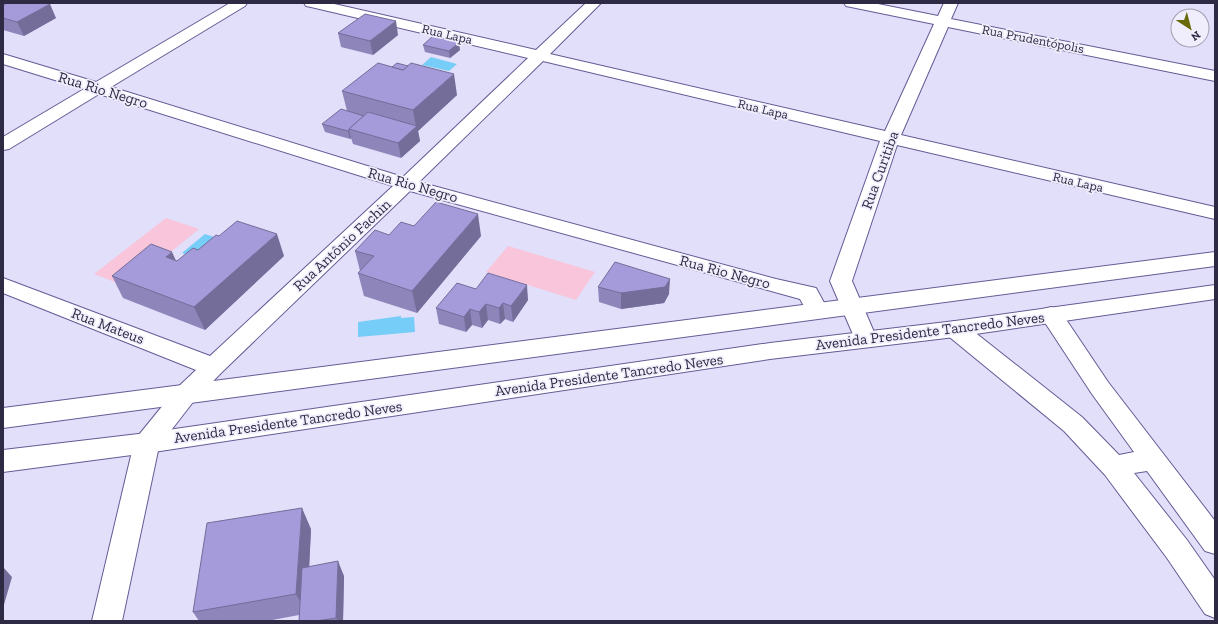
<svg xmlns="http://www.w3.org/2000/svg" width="1218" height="624" font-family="'Zilla Slab',serif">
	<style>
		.green { fill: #f8c5db }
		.water { fill: #76cdf7 }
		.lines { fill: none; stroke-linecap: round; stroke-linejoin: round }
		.street-casing { stroke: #655b95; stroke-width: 2 }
		.secondary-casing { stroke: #655b95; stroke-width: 2 }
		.street { fill: #fff; fill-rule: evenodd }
		.secondary { fill: #fff; fill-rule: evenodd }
		.wall { fill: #8e85bb }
		.shaded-wall { fill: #746c99 }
		.building { fill: #a59bda; stroke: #746c99 }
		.labels { text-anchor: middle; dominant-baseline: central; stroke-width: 3.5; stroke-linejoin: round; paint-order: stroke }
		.far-street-label { font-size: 13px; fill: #2f2a44; stroke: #f0eefc }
		.street-label { font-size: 15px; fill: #2f2a44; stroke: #f0eefc }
	</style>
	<rect width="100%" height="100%" fill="#e2dffa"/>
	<g class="green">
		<polygon points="166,218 199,229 128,287 94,274"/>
		<polygon points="508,246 595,272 576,300 486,272"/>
	</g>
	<g class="water">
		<polygon points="431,57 457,64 449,71 422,65"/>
		<polygon points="205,234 220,239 193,262 187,255 182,253"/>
		<polygon points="401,316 401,318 414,317 415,332 358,337 358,322"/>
	</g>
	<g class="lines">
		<defs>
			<g id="street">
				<polygon points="230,3 247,3 245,6 111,87 403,177 528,58 311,7 306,6 304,3 330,3 536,50 586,3 601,3 550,54 885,131 934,24 851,7 846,6 844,3 873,3 938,16 944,3 958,3 951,19 1215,71 1215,81 948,27 901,135 1215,207 1215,219 897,145 852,281 877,339 874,345 866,347 858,345 855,339 830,281 880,141 543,61 419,182 776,279 816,288 828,310 825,315 817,318 809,315 800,299 410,191 221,373 193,402 159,446 122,621 92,621 134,443 138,436 177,388 196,370 3,293 3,278 210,356 393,186 99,94 9,149 3,150 3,137 84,89 3,64 3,54 96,82"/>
				<polygon points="1051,307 1059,309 1108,382 1215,521 1215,554 1205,551 1147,471 1134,473 1187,540 1215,580 1215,618 1205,614 1167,558 1105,475 1064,431 947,335 944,329 947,323 955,321 963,323 1082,417 1119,455 1134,452 1092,394 1040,315 1043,309"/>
			</g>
			<g id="secondary">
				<polygon points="1215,252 1215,266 3,428 3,408"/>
				<polygon points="1215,285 1215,299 955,337 770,359 147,453 3,472 3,450 147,433 770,343 955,321"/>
			</g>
		</defs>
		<use href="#street" class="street-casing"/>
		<use href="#secondary" class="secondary-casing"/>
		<use href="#street" class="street"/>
		<use href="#secondary" class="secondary"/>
	</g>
	<g class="wall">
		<polygon points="3,3 56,18 24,36 3,30"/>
		<polygon points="338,33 398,35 373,55 341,47"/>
		<polygon points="423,45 460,50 450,58 425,52"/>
		<polygon points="342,91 457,95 418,131 420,141 401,158 353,144 351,138 350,139 325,132 322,124 347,111"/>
		<polygon points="414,226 481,236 417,313 364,296 358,273 360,271 355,251 389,235"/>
		<polygon points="198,250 284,256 205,330 123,298 112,276 176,261 177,261"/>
		<polygon points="598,287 669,294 664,303 621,309 599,302"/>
		<polygon points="476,289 528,300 513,322 505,319 500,324 488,320 482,328 472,325 466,332 439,324 436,308"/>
		<polygon points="311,529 309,566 344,576 343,621 299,621 299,615 267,621 199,621 193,612"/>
	</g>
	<g class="shaded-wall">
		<polygon points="50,4 56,18 24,36 17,22"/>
		<polygon points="396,21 398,35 373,55 370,41"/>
		<polygon points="459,42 460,50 450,58 449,51"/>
		<polygon points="454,74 457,95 418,131 420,141 401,158 398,143 416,127 413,110"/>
		<polygon points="349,130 351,138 350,139 348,131"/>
		<polygon points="478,214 481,236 417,313 412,291"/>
		<polygon points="277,234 284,256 205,330 194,307"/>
		<polygon points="172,252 182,274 166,257"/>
		<polygon points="670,279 669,294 664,303 621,309 621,293"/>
		<polygon points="527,285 528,300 513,322 511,306"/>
		<polygon points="503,303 505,319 500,324 499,308"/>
		<polygon points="486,304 488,320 482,328 479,312"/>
		<polygon points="470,309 472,325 466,332 464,317"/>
		<polygon points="302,508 311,529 307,614 296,594"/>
		<polygon points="338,561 344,576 343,621 338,621 336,618"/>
		<polygon points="3,567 12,577 3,608"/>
	</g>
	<g class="building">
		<polygon points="7,3 44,3 50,4 17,22 3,18 3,5"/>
		<polygon points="365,14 396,21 370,41 338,33"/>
		<polygon points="433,36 459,42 449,51 423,45"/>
		<polygon points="378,63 403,70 411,63 454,74 413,110 342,91"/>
		<polygon points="397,63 408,66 403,70 392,67"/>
		<polygon points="341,109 364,116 349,129 349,130 348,131 322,124"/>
		<polygon points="368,112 417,126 398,143 349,129"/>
		<polygon points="436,202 478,214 412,291 358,273 374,256 355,251 375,230 389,235 401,222 414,226"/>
		<polygon points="237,221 277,234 194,307 112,276 151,244 172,252 166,257 177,261 193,248 198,250 216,235 219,236"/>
		<polygon points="615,262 670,279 665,287 621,293 598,287"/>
		<polygon points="488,273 527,285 511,306 503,303 499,308 486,304 479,312 470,309 464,317 436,308 457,283 476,289"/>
		<polygon points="302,508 296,594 193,612 207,523"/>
		<polygon points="338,561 336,618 316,621 299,621 302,568"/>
	</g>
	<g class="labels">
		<g class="far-street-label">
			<text transform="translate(447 34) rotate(13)">Rua Lapa</text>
			<text transform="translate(1033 39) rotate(11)">Rua Prudentópolis</text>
			<text transform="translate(763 109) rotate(13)">Rua Lapa</text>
			<text transform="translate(1078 182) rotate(13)">Rua Lapa</text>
		</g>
		<g class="street-label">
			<text transform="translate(103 90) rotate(17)">Rua Rio Negro</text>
			<text transform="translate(880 170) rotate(-70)">Rua Curitiba</text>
			<text transform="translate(413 185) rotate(16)">Rua Rio Negro</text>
			<text transform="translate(342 245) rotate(-43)">Rua Antônio Fachin</text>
			<text transform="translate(725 272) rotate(15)">Rua Rio Negro</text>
			<text transform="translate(108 326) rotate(21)">Rua Mateus</text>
			<text transform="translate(930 331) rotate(-7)">Avenida Presidente Tancredo Neves</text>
			<text transform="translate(609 375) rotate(-8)">Avenida Presidente Tancredo Neves</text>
			<text transform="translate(288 422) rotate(-8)">Avenida Presidente Tancredo Neves</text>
		</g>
	</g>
	<rect width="1218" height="624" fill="none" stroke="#2f2a44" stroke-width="8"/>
	<g transform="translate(1190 28) rotate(144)"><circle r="19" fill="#f0eefc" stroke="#a3a0b2"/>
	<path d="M0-3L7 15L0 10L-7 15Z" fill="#686a09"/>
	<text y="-6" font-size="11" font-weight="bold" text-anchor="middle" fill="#2f2a44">N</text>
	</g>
</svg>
